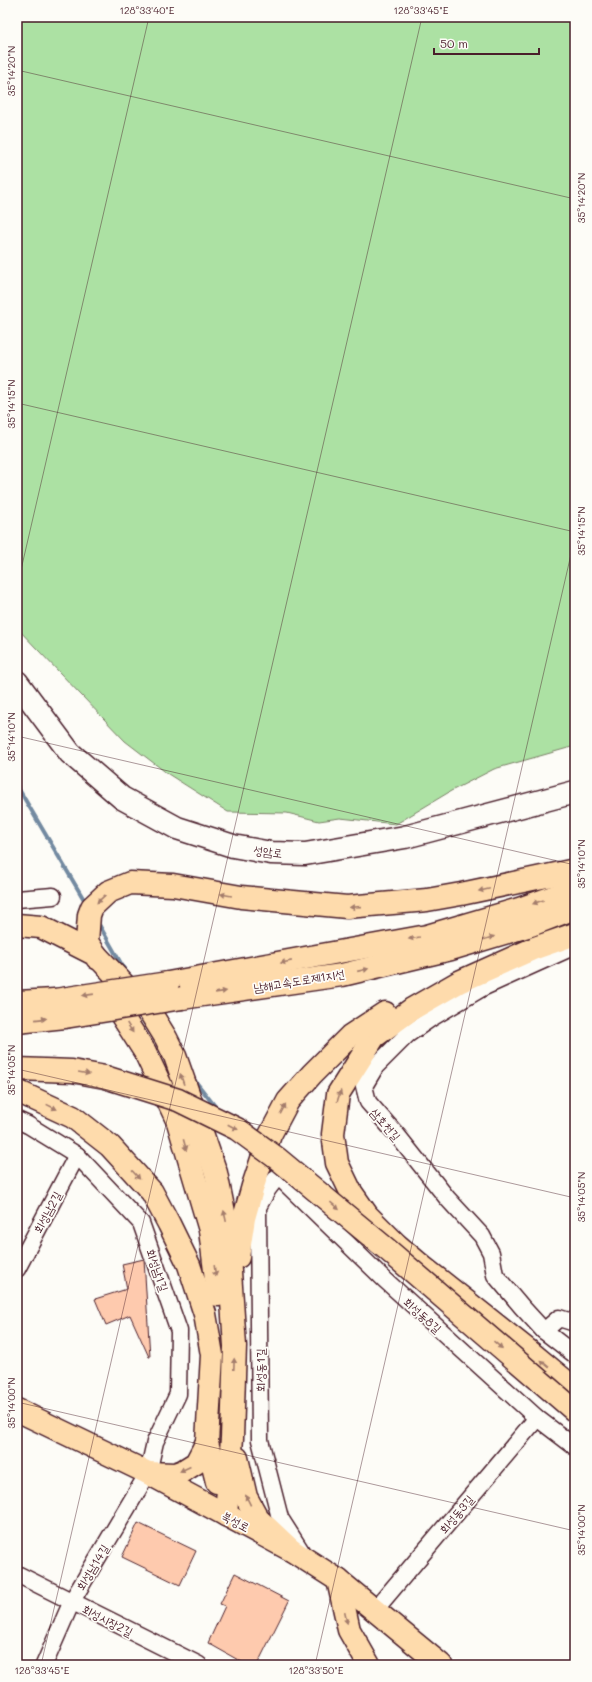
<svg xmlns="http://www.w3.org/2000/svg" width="592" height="1682" font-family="Mali,'Poor Story',sans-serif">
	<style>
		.green { fill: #ace1a3; stroke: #7b8067 }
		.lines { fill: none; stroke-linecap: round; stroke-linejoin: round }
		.stream { stroke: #738aa1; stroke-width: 4 }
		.building { fill: #fecaae; stroke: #4a1f2b }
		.street-casing { stroke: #4a1f2b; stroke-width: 19 }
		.secondary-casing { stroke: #4a1f2b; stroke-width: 25 }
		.primary-casing { stroke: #4a1f2b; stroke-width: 25 }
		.highway-casing { stroke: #4a1f2b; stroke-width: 25 }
		.street { stroke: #fdfcf7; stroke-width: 16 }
		.secondary { stroke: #fdfcf7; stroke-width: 22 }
		.primary { stroke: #fedbac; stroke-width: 22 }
		.highway { stroke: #fedbac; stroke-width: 22 }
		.highway-bridge-casing { stroke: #4a1f2b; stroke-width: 25; stroke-linecap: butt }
		.highway-bridge { stroke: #fedbac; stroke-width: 22 }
		.oneway { fill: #a47d6c }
		.ticks { fill: none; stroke: #4a1f2b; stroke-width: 1; stroke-opacity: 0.45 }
		.labels { text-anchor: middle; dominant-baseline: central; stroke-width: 3.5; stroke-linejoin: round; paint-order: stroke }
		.street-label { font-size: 12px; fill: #4a1f2b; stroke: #fdfcf7 }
		.neatline { fill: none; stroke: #4a1f2b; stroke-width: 1.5 }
		.ticks-label { font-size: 10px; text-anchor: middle; fill: #4a1f2b }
	</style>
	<rect width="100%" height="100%" fill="#fdfcf7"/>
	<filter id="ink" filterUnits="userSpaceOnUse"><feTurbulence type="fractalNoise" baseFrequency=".025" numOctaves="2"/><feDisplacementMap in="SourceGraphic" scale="8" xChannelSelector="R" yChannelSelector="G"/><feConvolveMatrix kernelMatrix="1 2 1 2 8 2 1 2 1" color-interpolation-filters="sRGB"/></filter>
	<g filter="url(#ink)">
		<polygon class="green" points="17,17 575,17 575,746 494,769 451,791 396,824 340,818 319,821 287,813 228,812 168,774 125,741 17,628"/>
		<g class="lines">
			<g class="stream">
				<polyline points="17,786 86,903"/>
				<polyline points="97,921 127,974"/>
				<polyline points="192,1077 218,1110"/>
			</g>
		</g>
		<g class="building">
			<polygon points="144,1259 150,1357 149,1357 130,1315 106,1325 95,1299 127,1289 122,1264"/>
			<polygon points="138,1523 196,1551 180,1585 122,1557"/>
			<polygon points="235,1573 289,1601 257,1665 247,1665 208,1643 225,1606 220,1604"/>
		</g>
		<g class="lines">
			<defs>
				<g id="street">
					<polyline points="17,899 53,896"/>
					<polyline points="575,946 482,988 433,1017 407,1035 376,1066 364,1086 368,1102 397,1135 447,1198 482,1236 491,1253 495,1275 522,1307 544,1331 575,1355"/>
					<polyline points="17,1120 28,1125 77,1155 141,1223 179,1331 178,1394 155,1442 148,1473 72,1601 44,1665"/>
					<polyline points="17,1269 77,1155"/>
					<polyline points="544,1331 559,1318 575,1323"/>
					<polyline points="301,1551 280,1518 260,1440 258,1207 268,1189 278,1176 384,1279 537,1418 575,1447"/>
					<polyline points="17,1574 199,1665"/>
					<polyline points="374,1611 537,1418"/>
				</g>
				<polyline id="secondary" points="17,682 70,753 122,798 177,828 233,846 271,853 305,854 405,837 575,792"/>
				<g id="primary">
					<polyline points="17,1410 148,1473 291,1550 338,1580 441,1665"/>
					<polyline points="338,1580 349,1630 369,1665"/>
				</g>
				<g id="highway">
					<polyline points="17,925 41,927 96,955 97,958"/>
					<polyline points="575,934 535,948 459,982 412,1009 374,1037 338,1094 333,1134 337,1163 351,1192 367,1215 396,1244 423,1267 534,1355 575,1389"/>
					<polyline points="168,983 427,936 519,909 575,889"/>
					<polyline points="111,991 122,1016 145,1052 178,1122 210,1230 218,1295"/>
					<polyline points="182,998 342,975 451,949 531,925 575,908"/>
					<polyline points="17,1002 55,1000"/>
					<polyline points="17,1022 65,1017"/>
					<polyline points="17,1069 72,1071 105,1077"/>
					<polyline points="17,1091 73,1117 110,1146 152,1192 169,1224 189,1265 205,1314 212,1355 207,1442 217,1482"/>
					<polyline points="238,1257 244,1218 253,1186 270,1135 288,1101 312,1074 350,1036 385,1013"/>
					<polyline points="237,1458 246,1497 258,1519 291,1550"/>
					<polyline points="148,1473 175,1474 183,1471 196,1463 207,1442"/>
					<polyline points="226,1515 232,1438 235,1346 227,1227 216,1173 175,1056 166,1038 150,1012 96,955 87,942 89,915 92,907 108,892 130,883 173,885 241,897 347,907 427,900 461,894 575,870"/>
				</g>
			</defs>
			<use href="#street" class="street-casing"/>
			<use href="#secondary" class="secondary-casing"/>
			<use href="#primary" class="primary-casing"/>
			<use href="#highway" class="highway-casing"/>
			<use href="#street" class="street"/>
			<use href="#secondary" class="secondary"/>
			<use href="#primary" class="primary"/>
			<use href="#highway" class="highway"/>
			<defs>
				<g id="highway-bridge">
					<polyline points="55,1000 168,983"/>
					<polyline points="65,1017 182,998"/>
					<polyline points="105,1077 178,1100 237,1129 278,1159 389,1251 575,1411"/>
				</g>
			</defs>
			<use href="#highway-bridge" class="highway-bridge-casing"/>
			<use href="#highway-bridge" class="highway-bridge"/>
		</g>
		<defs><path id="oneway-solid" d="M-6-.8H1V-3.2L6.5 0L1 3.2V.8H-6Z"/></defs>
		<g class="oneway">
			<use href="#oneway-solid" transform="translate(484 890) rotate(168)"/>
			<use href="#oneway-solid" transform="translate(226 895) rotate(-170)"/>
			<use href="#oneway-solid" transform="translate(101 899) rotate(137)"/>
			<use href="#oneway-solid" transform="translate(538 902) rotate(160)"/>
			<use href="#oneway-solid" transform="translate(355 907) rotate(176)"/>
			<use href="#oneway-solid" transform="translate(414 938) rotate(170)"/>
			<use href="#oneway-solid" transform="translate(489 938) rotate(-17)"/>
			<use href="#oneway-solid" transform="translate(286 962) rotate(169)"/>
			<use href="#oneway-solid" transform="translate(363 970) rotate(-13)"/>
			<use href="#oneway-solid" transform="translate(221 992) rotate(-8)"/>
			<use href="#oneway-solid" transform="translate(88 995) rotate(172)"/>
			<use href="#oneway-solid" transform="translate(41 1019) rotate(-6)"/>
			<use href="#oneway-solid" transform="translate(130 1028) rotate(57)"/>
			<use href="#oneway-solid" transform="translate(84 1073) rotate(10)"/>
			<use href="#oneway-solid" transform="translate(182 1079) rotate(-109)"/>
			<use href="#oneway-solid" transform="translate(339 1096) rotate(-72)"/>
			<use href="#oneway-solid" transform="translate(52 1107) rotate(26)"/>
			<use href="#oneway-solid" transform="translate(283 1109) rotate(-62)"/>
			<use href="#oneway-solid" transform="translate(233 1127) rotate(27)"/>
			<use href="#oneway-solid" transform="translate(185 1145) rotate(74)"/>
			<use href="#oneway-solid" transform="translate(136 1175) rotate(48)"/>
			<use href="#oneway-solid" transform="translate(335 1206) rotate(40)"/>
			<use href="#oneway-solid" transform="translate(225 1216) rotate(-102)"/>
			<use href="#oneway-solid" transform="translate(215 1271) rotate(82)"/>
			<use href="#oneway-solid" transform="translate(498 1345) rotate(41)"/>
			<use href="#oneway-solid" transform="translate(234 1364) rotate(-88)"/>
			<use href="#oneway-solid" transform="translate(545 1364) rotate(-140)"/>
			<use href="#oneway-solid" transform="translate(185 1469) rotate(155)"/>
			<use href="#oneway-solid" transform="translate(248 1500) rotate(-116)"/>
			<use href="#oneway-solid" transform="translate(346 1618) rotate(77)"/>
		</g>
	</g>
	<path class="ticks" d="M 17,70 L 575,199M 17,403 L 575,532M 17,587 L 149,17M 17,736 L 575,865M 17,1069 L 575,1198M 17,1402 L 575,1531M 41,1665 L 422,17M 315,1665 L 575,537"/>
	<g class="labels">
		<g class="street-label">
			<text transform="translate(268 851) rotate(7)">성암로</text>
			<text transform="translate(299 980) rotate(-9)">남해고속도로제1지선</text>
			<text transform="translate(386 1124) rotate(49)">삼호천길</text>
			<text transform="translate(47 1212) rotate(-62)">회성남2길</text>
			<text transform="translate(158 1270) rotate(71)">회성남1길</text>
			<text transform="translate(423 1315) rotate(42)">회성동8길</text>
			<text transform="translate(260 1370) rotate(-90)">회성동1길</text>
			<text transform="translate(456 1514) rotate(-50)">회성동3길</text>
			<text transform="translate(236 1521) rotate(28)">북성로</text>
			<text transform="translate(92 1567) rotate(-59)">회성남14길</text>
			<text transform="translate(108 1620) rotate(27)">회성시장2길</text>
		</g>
	</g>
	<rect width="592" height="1682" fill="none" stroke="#fdfcf7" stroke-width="44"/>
	<path d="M434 48v6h105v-6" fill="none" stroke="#4a1f2b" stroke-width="2"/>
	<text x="440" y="48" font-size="12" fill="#4a1f2b" stroke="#fdfcf7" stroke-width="3" paint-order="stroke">50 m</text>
	<rect x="22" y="22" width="548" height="1638" class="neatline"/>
	<g class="ticks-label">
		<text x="147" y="14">128°33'40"E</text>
		<text x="421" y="14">128°33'45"E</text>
		<text transform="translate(11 71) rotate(-90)" y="4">35°14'20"N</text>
		<text transform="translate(581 198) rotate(-90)" y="4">35°14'20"N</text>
		<text transform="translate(11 404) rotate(-90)" y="4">35°14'15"N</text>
		<text transform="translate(581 531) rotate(-90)" y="4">35°14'15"N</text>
		<text transform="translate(11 737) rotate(-90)" y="4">35°14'10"N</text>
		<text transform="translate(581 864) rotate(-90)" y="4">35°14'10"N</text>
		<text transform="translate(11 1070) rotate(-90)" y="4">35°14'05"N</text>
		<text transform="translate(581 1197) rotate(-90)" y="4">35°14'05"N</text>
		<text transform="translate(11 1403) rotate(-90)" y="4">35°14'00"N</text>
		<text transform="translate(581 1530) rotate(-90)" y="4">35°14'00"N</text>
		<text x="42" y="1674">128°33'45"E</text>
		<text x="316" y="1674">128°33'50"E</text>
	</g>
</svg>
